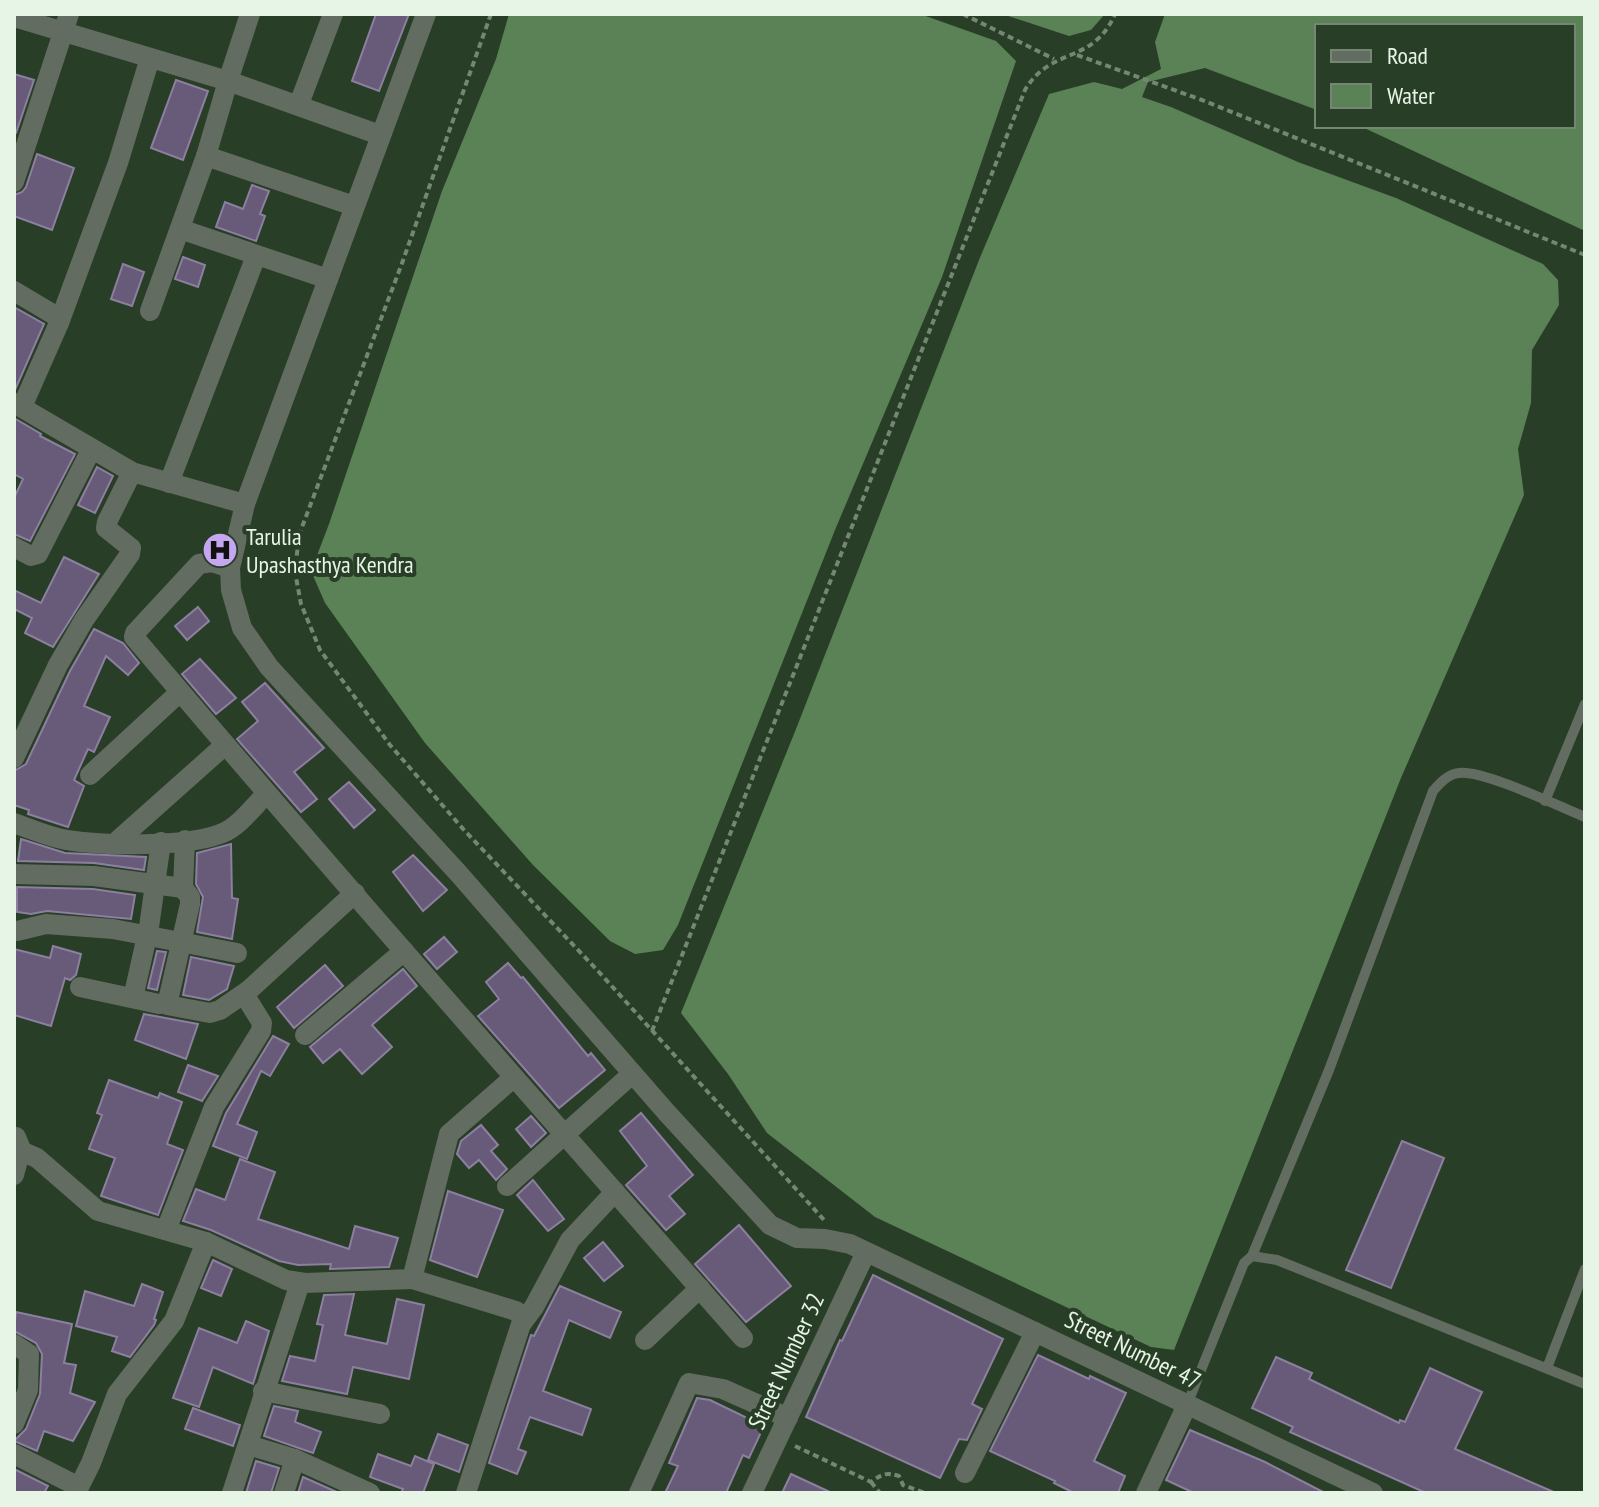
<svg xmlns="http://www.w3.org/2000/svg" width="1599" height="1507" font-family="'PT Sans Narrow',sans-serif">
	<style>
		.water { fill: #5a8256 }
		.building { fill: #675b79; stroke: #8c7f9f; stroke-width: 2 }
		.lines { fill: none; stroke-linecap: round; stroke-linejoin: round }
		.path { stroke: #748772; stroke-width: 4; stroke-dasharray: 6 4; stroke-linecap: butt }
		.service { stroke: #626c60; stroke-width: 10 }
		.minor { stroke: #626c60; stroke-width: 20 }
		.labels { text-anchor: middle; dominant-baseline: central; stroke-width: 8; stroke-linejoin: round; paint-order: stroke }
		.poi-label { font-size: 24px; fill: #e7f5e6; stroke: #283e26; text-anchor: start }
		.street-label { font-size: 24px; fill: #e7f5e6; stroke: #283e26 }
	</style>
	<rect width="100%" height="100%" fill="#283e26"/>
	<g class="water">
		<polygon points="509,14 920,14 996,41 1016,61 942,277 835,530 678,925 663,950 635,954 610,941 533,865 425,743 325,603 311,571 329,524 442,191 496,59"/>
		<polygon points="1002,14 1105,14 1091,30 1069,36"/>
		<polygon points="1165,14 1585,14 1585,231 1360,126 1573,126 1573,26 1317,26 1317,110 1205,68 1148,82 1142,97 1171,107 1298,162 1396,198 1543,264 1558,280 1559,305 1532,350 1531,403 1518,449 1524,495 1401,778 1174,1350 1151,1347 875,1217 767,1133 728,1074 681,1013 796,729 979,260 1049,94 1094,82 1122,89 1161,69 1155,42"/>
	</g>
	<g class="building">
		<polygon points="376,14 409,14 379,91 352,81"/>
		<polygon points="14,74 34,80 16,133 14,133"/>
		<polygon points="176,80 208,91 183,160 151,148"/>
		<polygon points="37,154 74,168 52,230 14,216 14,195 22,192 26,187"/>
		<polygon points="252,185 269,191 260,214 265,216 256,241 216,227 225,202 243,209"/>
		<polygon points="183,257 205,265 198,287 175,279"/>
		<polygon points="123,264 144,272 132,306 111,299"/>
		<polygon points="14,307 44,324 15,390 14,390"/>
		<polygon points="14,418 41,434 40,436 75,454 30,541 14,534 14,498 23,479 14,474"/>
		<polygon points="97,467 113,476 95,513 78,505"/>
		<polygon points="64,557 99,574 53,647 25,633 32,618 14,609 14,590 41,603"/>
		<polygon points="198,607 209,621 187,640 175,626"/>
		<polygon points="94,629 123,643 139,663 128,675 106,656 84,706 110,717 94,752 88,749 74,780 84,786 68,827 28,814 29,810 14,805 14,771 26,764 70,671"/>
		<polygon points="200,659 236,698 216,714 182,674"/>
		<polygon points="265,683 324,748 294,772 317,799 301,812 237,739 258,721 242,702"/>
		<polygon points="349,782 375,810 354,828 329,799"/>
		<polygon points="21,839 65,853 146,857 144,870 94,863 18,861"/>
		<polygon points="231,844 232,898 238,899 232,939 197,932 203,897 196,884 197,853"/>
		<polygon points="413,855 447,890 423,911 393,872"/>
		<polygon points="17,887 93,889 135,895 131,919 47,911 31,914 17,912"/>
		<polygon points="444,937 457,952 437,969 424,954"/>
		<polygon points="53,946 81,954 76,975 70,980 65,978 51,1026 14,1015 14,949 50,958"/>
		<polygon points="157,951 166,952 157,990 148,988"/>
		<polygon points="191,957 234,966 227,989 209,1000 183,995"/>
		<polygon points="508,963 521,978 523,977 588,1056 591,1053 605,1070 559,1108 478,1016 499,999 486,982"/>
		<polygon points="325,965 343,986 294,1028 277,1007"/>
		<polygon points="403,969 417,986 372,1025 392,1047 362,1074 340,1049 323,1063 310,1047"/>
		<polygon points="144,1014 198,1024 186,1059 135,1040"/>
		<polygon points="273,1036 289,1044 270,1076 261,1071 237,1124 257,1132 247,1159 213,1146 226,1113"/>
		<polygon points="188,1065 218,1076 202,1101 178,1092"/>
		<polygon points="109,1080 158,1098 160,1093 182,1102 167,1144 183,1150 158,1215 101,1196 115,1158 89,1149 102,1115 97,1113"/>
		<polygon points="641,1113 693,1175 669,1196 685,1214 666,1230 626,1185 647,1166 620,1131"/>
		<polygon points="531,1116 546,1133 531,1147 516,1129"/>
		<polygon points="481,1125 498,1145 491,1151 507,1169 496,1180 479,1160 469,1168 457,1154 461,1141"/>
		<polygon points="1402,1141 1444,1158 1391,1288 1346,1270"/>
		<polygon points="240,1159 275,1172 258,1219 349,1249 355,1226 398,1238 389,1267 330,1269 331,1264 298,1265 279,1261 211,1230 183,1221 196,1189 225,1200"/>
		<polygon points="533,1180 564,1219 548,1231 517,1195"/>
		<polygon points="448,1191 503,1210 477,1277 430,1260"/>
		<polygon points="739,1225 791,1286 746,1322 695,1264"/>
		<polygon points="603,1242 623,1266 604,1281 584,1258"/>
		<polygon points="213,1260 232,1269 221,1296 201,1288"/>
		<polygon points="873,1275 1003,1339 972,1404 982,1409 967,1440 959,1439 940,1478 806,1417 840,1340 842,1341"/>
		<polygon points="142,1284 163,1292 154,1319 156,1320 154,1325 130,1357 112,1351 117,1337 76,1326 85,1291 134,1306"/>
		<polygon points="560,1286 621,1312 610,1338 569,1320 543,1391 591,1409 582,1435 530,1417 518,1449 526,1452 517,1474 489,1463 531,1335 534,1336"/>
		<polygon points="354,1294 345,1335 387,1344 397,1299 424,1305 409,1379 353,1367 347,1394 282,1381 290,1356 315,1361 323,1325 317,1324 324,1295"/>
		<polygon points="16,1312 72,1324 64,1363 76,1365 70,1393 95,1402 73,1441 44,1431 37,1451 14,1441 26,1429 40,1394 42,1354 36,1343 14,1331"/>
		<polygon points="246,1321 269,1331 253,1384 213,1367 199,1407 173,1398 199,1328 237,1343"/>
		<polygon points="1038,1355 1089,1379 1090,1376 1126,1393 1094,1461 1125,1476 1118,1493 1074,1493 1054,1483 1055,1481 990,1451"/>
		<polygon points="1276,1357 1312,1373 1309,1379 1399,1423 1400,1420 1405,1422 1430,1368 1482,1392 1455,1449 1556,1493 1426,1493 1290,1432 1293,1427 1252,1408"/>
		<polygon points="697,1398 710,1400 764,1426 749,1458 743,1455 726,1493 665,1493 678,1466 669,1463"/>
		<polygon points="274,1406 298,1411 295,1422 321,1432 313,1453 264,1436"/>
		<polygon points="193,1408 240,1425 233,1446 185,1429"/>
		<polygon points="1190,1430 1265,1462 1325,1493 1194,1493 1166,1480"/>
		<polygon points="438,1434 468,1445 459,1472 428,1460"/>
		<polygon points="378,1454 411,1466 415,1456 434,1464 423,1493 401,1493 403,1489 370,1477"/>
		<polygon points="256,1461 279,1468 271,1493 246,1493"/>
		<polygon points="14,1469 48,1486 44,1493 14,1493"/>
		<polygon points="791,1474 832,1493 782,1493"/>
		<polygon points="303,1477 339,1493 298,1493"/>
	</g>
	<g class="lines">
		<g class="path">
			<polyline points="491,14 401,266 299,535 295,572 301,604 320,650 390,745 464,830 598,971 825,1221"/>
			<polyline points="963,14 1054,59"/>
			<polyline points="1077,55 1202,100 1585,255"/>
			<path d="M 652,1031 L 1025,90 C 1051,46 1093,65 1115,14"/>
			<path d="M 795,1446 L 871,1482 C 882,1474 886,1472 899,1476 L 903,1485 L 925,1493"/>
			<polyline points="871,1482 880,1493"/>
		</g>
		<g class="service">
			<polyline points="1545,801 1585,704"/>
			<path d="M 1252,1256 L 1329,1070 L 1433,791 C 1440,783 1448,774 1459,773 C 1482,769 1560,807 1585,817"/>
			<polyline points="1547,1368 1585,1269"/>
			<polyline points="1187,1405 1244,1263 1252,1256 1277,1260 1585,1384"/>
		</g>
		<g class="minor">
			<polyline points="250,14 228,81 380,135"/>
			<polyline points="426,14 245,504 230,568 231,590 242,628 269,667 459,874 667,1113 770,1225 797,1238 825,1239 850,1244 1373,1493"/>
			<polyline points="14,17 228,81 206,156 150,311"/>
			<polyline points="299,104 333,14"/>
			<polyline points="206,156 354,206"/>
			<polyline points="14,182 69,14"/>
			<polyline points="180,229 328,279"/>
			<polyline points="14,291 56,316 59,323 22,407"/>
			<polyline points="59,323 118,163 150,58"/>
			<polyline points="14,403 132,472 245,504"/>
			<polyline points="169,483 256,256"/>
			<polyline points="14,547 31,556 38,554 91,450"/>
			<path d="M 230,568 L 212,562 L 199,564 L 135,633 L 134,637 C 334,874 539,1105 743,1338"/>
			<polyline points="14,758 58,665 84,620 130,554 131,548 106,528 107,522 132,472"/>
			<polyline points="90,775 180,692"/>
			<path d="M 14,823 C 31,829 48,837 67,840 C 103,846 186,847 220,834 C 238,828 253,807 266,794"/>
			<polyline points="185,840 183,888 190,897 190,904 167,1005 210,1013 220,1010 249,990 355,893"/>
			<polyline points="115,843 225,745"/>
			<polyline points="14,874 94,876 183,888"/>
			<polyline points="17,931 46,924 113,929 237,953"/>
			<polyline points="80,987 159,1004"/>
			<polyline points="133,998 149,927 161,842"/>
			<polyline points="305,1035 404,951"/>
			<polyline points="14,1148 37,1158 98,1211 206,1242 286,1280 305,1283 412,1279 449,1134 513,1078"/>
			<polyline points="14,1175 21,1149 16,1137"/>
			<polyline points="507,1186 632,1074"/>
			<polyline points="166,1230 214,1107 261,1031 262,1023 244,994"/>
			<polyline points="412,1279 516,1311 523,1318 466,1493"/>
			<polyline points="522,1323 534,1307 570,1240 615,1192"/>
			<polyline points="645,1340 700,1288"/>
			<polyline points="14,1344 29,1354 28,1390 14,1424"/>
			<polyline points="263,1391 380,1414"/>
			<polyline points="248,1445 295,1459 370,1493"/>
			<polyline points="14,1454 79,1487"/>
			<polyline points="965,1473 1035,1332"/>
			<polyline points="76,1493 91,1463 117,1394 174,1321 206,1242"/>
			<polyline points="232,1493 300,1283"/>
			<polyline points="284,1493 295,1459"/>
			<polyline points="639,1493 689,1383 723,1389 788,1418"/>
			<polyline points="752,1493 866,1252"/>
			<polyline points="1146,1493 1187,1405"/>
		</g>
	</g>
	<defs>
		<symbol id="hospital-disc" viewBox="-11 -11 22 22"><circle r="9.5" fill="#c5a7f1" stroke="#283e26"/><path d="M-5-5h3v3.5h4V-5h3V5h-3V1.5h-4V5h-3Z" fill="#111"/></symbol>
	</defs>
	<g fill-rule="evenodd">
		<use href="#hospital-disc" x="200" y="530" width="40" height="40"/>
	</g>
	<g class="labels">
		<g class="poi-label">
			<text x="246" y="536">Tarulia<tspan x="246" dy="28">Upashasthya Kendra</tspan></text>
		</g>
		<g class="street-label">
			<text transform="translate(1133 1350) rotate(26)">Street Number 47</text>
			<text transform="translate(786 1361) rotate(-65)">Street Number 32</text>
		</g>
	</g>
	<rect width="1599" height="1507" fill="none" stroke="#e7f5e6" stroke-width="32"/>
	<rect x="1315" y="24" width="260" height="104" fill="#283e26" stroke="#748773" stroke-width="2"/>
	<rect x="1331" y="50" width="40" height="12" fill="#626c60" stroke="#748773" stroke-width="2"/>
	<text x="1387" y="64" font-size="24" fill="#e7f5e6">Road</text>
	<rect x="1331" y="84" width="40" height="24" fill="#5a8256" stroke="#748773" stroke-width="2"/>
	<text x="1387" y="104" font-size="24" fill="#e7f5e6">Water</text>
</svg>
